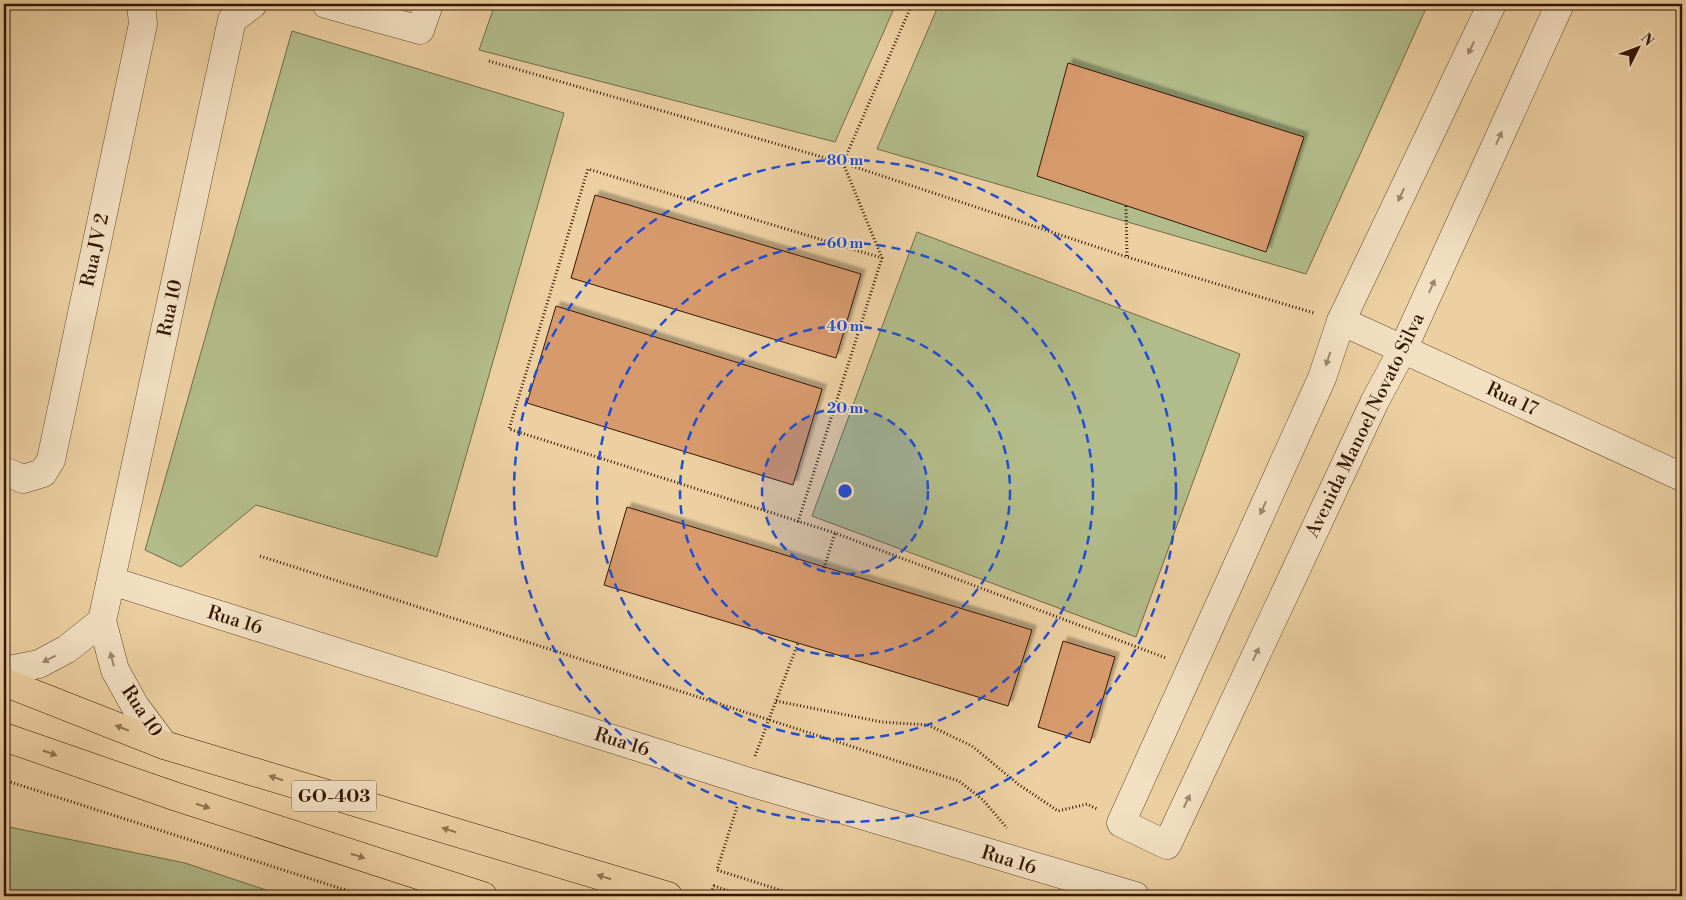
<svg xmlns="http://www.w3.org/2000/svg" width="1686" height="900" font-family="'Libre Bodoni',serif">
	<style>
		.green { fill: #b2bc8a; stroke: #746a47 }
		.building { fill: #d79a6d; stroke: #351704; filter: url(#shadow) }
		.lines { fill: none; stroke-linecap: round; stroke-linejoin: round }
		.minor-casing { stroke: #63452c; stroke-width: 29 }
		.primary-casing { stroke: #351704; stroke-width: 29 }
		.path { stroke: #351704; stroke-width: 3; stroke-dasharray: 1 2.5; stroke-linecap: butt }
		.minor { stroke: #f3e0c3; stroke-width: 28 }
		.primary { stroke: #edd0a2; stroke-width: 28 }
		.oneway { fill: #9e866d }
		.oneway2 { fill: #917453 }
		.ring { fill: none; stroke: #1d4ed8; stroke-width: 2.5; stroke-dasharray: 9 6 }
		.labels { text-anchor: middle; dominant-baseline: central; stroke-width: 4; stroke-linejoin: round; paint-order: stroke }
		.shield { fill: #f3e0c3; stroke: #6e533d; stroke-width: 1 }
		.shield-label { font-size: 18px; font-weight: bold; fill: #351704 }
		.street-label { font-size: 19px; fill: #351704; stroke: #f3e0c3 }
		.centre { fill: #1d4ed8; stroke: #f3e0c3; stroke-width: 2.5 }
		.ring-label { font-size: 15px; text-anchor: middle; font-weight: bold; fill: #1d4ed8; stroke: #f3e0c3; stroke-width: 4; stroke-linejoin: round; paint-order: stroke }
	</style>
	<defs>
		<filter id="shadow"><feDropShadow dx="4.5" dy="-4.5" stdDeviation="1" flood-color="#0004"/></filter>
	</defs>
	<rect width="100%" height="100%" fill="#edd0a2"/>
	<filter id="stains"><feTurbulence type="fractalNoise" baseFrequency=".004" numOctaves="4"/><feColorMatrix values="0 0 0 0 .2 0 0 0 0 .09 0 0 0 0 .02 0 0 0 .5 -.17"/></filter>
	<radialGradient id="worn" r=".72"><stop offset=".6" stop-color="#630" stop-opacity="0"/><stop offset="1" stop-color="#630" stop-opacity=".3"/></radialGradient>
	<g class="green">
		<polygon points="495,4 896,4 835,142 479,50"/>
		<polygon points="939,4 1428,4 1306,274 877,149"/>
		<polygon points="292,31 564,113 437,557 256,505 181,567 145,550"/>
		<polygon points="917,232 1240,354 1136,637 812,516"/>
		<polygon points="4,826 185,863 284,896 4,896"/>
	</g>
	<g class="building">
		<polygon points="1068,63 1304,137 1266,252 1037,176"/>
		<polygon points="595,195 861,274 836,358 571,278"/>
		<polygon points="556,306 822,389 793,485 527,403"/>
		<polygon points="627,507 1032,630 1008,706 604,585"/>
		<polygon points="1063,641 1115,657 1090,743 1038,727"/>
	</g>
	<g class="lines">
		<defs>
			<g id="minor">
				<polyline points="326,4 420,30 429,4"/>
				<polyline points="1492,4 1341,321 1322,378 1121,823 1167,845 1375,401 1403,349 1560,4"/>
				<polyline points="1341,321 1682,477"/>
				<polyline points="4,471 23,479 43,473 51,460 143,24 141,4"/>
				<polyline points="110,586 118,583 746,781 1135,896"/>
				<polyline points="4,671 39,664 67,649 102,621"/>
				<polyline points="164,745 135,706 115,670 102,621 232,20 253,4"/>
			</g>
			<g id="primary">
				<polyline points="4,682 164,745 668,896"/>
				<polyline points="4,737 177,797 483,896"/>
			</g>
		</defs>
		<use href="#minor" class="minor-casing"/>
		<use href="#primary" class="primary-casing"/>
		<g class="path">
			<polyline points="489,61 843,163 1127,257 1314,313"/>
			<polyline points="1126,206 1127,257"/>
			<polyline points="798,522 882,258 843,163 912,4"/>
			<polyline points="835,533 509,429 588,169 882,258"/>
			<polyline points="260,556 959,781 983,800 1007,828"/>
			<polyline points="824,568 835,533 1166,658"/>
			<polyline points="776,701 882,722 928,725 972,746 1018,784 1058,811 1087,804 1097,809"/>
			<polyline points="755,756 798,643"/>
			<polyline points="4,780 364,896"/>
			<polyline points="737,807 717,870 799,896"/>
			<polyline points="710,896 714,886 745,896"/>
		</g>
		<use href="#minor" class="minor"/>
		<use href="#primary" class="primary"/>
	</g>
	<defs><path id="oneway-solid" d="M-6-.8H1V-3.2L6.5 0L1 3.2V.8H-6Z" transform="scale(1.25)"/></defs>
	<g class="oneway">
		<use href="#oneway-solid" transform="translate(1471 48) rotate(115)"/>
		<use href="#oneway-solid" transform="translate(1499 138) rotate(-66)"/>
		<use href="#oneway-solid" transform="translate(1401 195) rotate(115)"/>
		<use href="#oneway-solid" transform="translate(1432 286) rotate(-66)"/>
		<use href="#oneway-solid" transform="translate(1328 359) rotate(108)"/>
		<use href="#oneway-solid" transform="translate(1263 508) rotate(114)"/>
		<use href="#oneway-solid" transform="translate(1256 654) rotate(-65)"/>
		<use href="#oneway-solid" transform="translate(49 659) rotate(153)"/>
		<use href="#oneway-solid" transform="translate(112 659) rotate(-104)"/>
		<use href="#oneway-solid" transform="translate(1187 801) rotate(-65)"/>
	</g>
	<g class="oneway2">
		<use href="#oneway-solid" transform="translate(122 728) rotate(-159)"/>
		<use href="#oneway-solid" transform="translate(50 753) rotate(19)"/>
		<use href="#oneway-solid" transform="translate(276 778) rotate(-163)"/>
		<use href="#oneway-solid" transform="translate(203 806) rotate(18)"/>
		<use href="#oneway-solid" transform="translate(449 830) rotate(-163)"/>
		<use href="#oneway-solid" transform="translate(358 856) rotate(18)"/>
		<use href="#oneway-solid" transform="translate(604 877) rotate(-163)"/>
	</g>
	<circle cx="845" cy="491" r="83" fill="#1d4ed8" fill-opacity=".12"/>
	<g class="ring">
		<circle cx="845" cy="491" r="83"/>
		<circle cx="845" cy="491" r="165"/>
		<circle cx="845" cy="491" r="248"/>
		<circle cx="845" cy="491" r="331"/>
	</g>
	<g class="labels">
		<rect class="shield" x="291.5" y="780.5" width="85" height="31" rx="4"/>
		<g class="shield-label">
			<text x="334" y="796">GO-403</text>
		</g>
		<g class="street-label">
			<text transform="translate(95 250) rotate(-78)">Rua JV 2</text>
			<text transform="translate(170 308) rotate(-78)">Rua 10</text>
			<text transform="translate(1512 399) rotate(25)">Rua 17</text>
			<text transform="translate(1365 425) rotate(-64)">Avenida Manoel Novato Silva</text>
			<text transform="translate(235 620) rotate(17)">Rua 16</text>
			<text transform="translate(142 711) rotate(56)">Rua 10</text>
			<text transform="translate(622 742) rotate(17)">Rua 16</text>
			<text transform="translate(1009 860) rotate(17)">Rua 16</text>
		</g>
	</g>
	<circle cx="845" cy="491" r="8" class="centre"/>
	<g class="ring-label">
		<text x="845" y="165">80 m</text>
		<text x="845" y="248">60 m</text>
		<text x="845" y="331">40 m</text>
		<text x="845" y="413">20 m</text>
	</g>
	<rect width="1686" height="900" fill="none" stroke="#edd0a2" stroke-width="20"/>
	<rect x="5" y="5" width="1676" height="890" fill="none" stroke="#351704" stroke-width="2.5"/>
	<rect x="10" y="10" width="1666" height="880" fill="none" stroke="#351704"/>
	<g transform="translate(1638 48) rotate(48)" stroke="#f3e0c3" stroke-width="4" paint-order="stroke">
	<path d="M0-4L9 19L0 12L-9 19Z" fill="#351704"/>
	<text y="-8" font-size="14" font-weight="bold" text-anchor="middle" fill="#351704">N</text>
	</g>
	<rect width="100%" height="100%" filter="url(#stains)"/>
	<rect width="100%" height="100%" fill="url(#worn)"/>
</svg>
